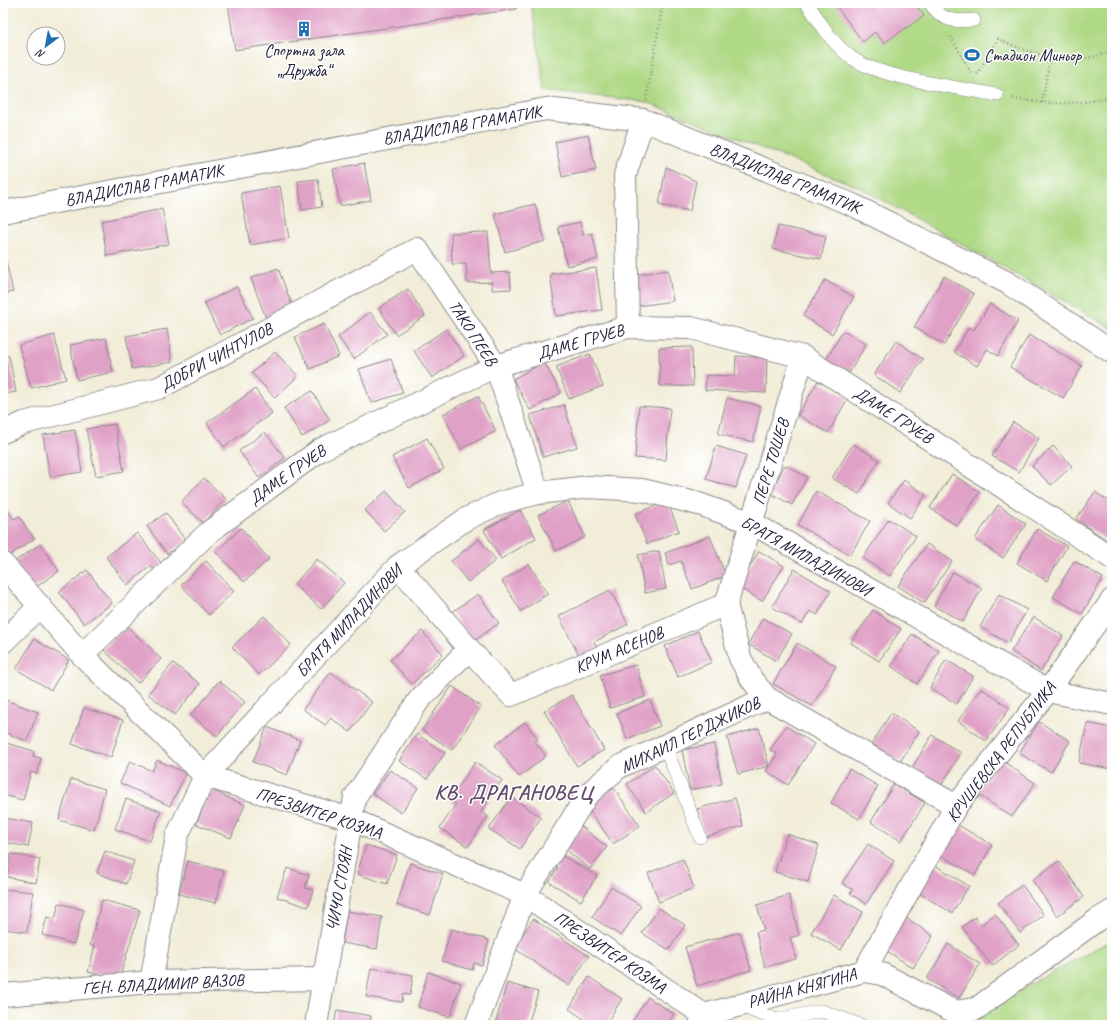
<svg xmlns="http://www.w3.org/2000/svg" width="1115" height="1028" font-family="Caveat,sans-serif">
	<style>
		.green { fill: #afd985; stroke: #687e60 }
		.building { fill: #e0a1c6 }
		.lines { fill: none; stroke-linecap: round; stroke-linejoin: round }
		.service-casing { stroke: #8a888a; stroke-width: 14 }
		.minor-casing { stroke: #8a888a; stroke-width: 24 }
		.path { stroke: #8a888a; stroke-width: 2.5; stroke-dasharray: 1 3; stroke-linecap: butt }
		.service { stroke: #fff; stroke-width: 13 }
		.minor { stroke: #fff; stroke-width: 22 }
		.labels { text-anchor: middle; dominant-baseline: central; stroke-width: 3; stroke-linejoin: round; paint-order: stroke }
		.poi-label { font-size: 17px; fill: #22223b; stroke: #fff }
		.street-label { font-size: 17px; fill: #22223b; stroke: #fff }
		.district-label { font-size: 21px; font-weight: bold; letter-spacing: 1px; fill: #644e6c; stroke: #fff }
	</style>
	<rect width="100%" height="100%" fill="#fff"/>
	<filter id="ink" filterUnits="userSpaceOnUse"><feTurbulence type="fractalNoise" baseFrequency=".025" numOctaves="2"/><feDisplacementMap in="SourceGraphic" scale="8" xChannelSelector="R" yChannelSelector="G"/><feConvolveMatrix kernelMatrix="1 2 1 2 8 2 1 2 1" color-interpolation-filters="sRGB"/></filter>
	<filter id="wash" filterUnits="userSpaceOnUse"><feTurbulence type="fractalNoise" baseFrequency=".012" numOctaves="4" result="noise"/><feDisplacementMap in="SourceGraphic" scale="16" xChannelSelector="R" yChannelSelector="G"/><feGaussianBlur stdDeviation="0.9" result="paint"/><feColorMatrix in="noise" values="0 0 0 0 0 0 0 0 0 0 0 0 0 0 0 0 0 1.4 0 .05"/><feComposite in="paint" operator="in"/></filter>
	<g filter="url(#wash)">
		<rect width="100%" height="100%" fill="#f1edd8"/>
		<g class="green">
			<polygon points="531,3 1112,3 1112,328 861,188 647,102 545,90"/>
			<polygon points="1112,940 1112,1025 954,1025"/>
		</g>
		<g id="blocks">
			<g class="building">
				<polygon points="228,3 515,3 516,9 235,50"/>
				<polygon points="834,3 915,3 924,16 884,43 875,32 863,42"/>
				<polygon points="588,135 596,170 562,177 555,142"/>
				<polygon points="364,163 371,200 340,206 333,169"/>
				<polygon points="666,167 696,181 690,211 659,205"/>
				<polygon points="318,179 322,207 302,210 298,181"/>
				<polygon points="280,186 289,238 250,245 241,193"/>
				<polygon points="535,204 545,241 505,252 495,214"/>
				<polygon points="162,209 169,244 107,256 101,221"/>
				<polygon points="580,222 583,235 592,233 598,259 567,266 558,227"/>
				<polygon points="778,226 826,236 821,259 773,249"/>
				<polygon points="488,232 491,273 510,272 511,289 492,290 492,282 467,283 466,264 452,264 451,233"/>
				<polygon points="3,248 13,292 3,294"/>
				<polygon points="278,268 293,308 266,318 251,278"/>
				<polygon points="596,268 602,310 556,316 550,274"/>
				<polygon points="668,270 673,301 638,306 633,275"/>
				<polygon points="944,276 974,294 944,345 914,327"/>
				<polygon points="825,280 854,297 832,334 803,316"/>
				<polygon points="237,287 253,318 220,335 204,303"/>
				<polygon points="408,289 425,316 396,335 379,308"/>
				<polygon points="990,304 1018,321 998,356 987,349 977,366 954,352 969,327 974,330"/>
				<polygon points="370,312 387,334 354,359 338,337"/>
				<polygon points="324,324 339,356 310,369 295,337"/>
				<polygon points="167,329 172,362 132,369 126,336"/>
				<polygon points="446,329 464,356 432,378 414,351"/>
				<polygon points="843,331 866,344 848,375 825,361"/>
				<polygon points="54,335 66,379 31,388 19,345"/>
				<polygon points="1029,335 1082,366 1063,398 1010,367"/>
				<polygon points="106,338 113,372 77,380 70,345"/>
				<polygon points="896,341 923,359 900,393 874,375"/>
				<polygon points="692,347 693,386 660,386 659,348"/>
				<polygon points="275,352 298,376 275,398 252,373"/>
				<polygon points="590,354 603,386 569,399 556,367"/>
				<polygon points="9,356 16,392 3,394 3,357"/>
				<polygon points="736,356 767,358 766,393 705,390 706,375 735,376"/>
				<polygon points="391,359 403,393 371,403 359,369"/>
				<polygon points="544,362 561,393 530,410 513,379"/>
				<polygon points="818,381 848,398 828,433 798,415"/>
				<polygon points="255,389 272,413 224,447 207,423"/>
				<polygon points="312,391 330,420 302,437 284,408"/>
				<polygon points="478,396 496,431 461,449 443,414"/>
				<polygon points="727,398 761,406 753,442 718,434"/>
				<polygon points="564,405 577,447 543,457 530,415"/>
				<polygon points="639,406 670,408 666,460 635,458"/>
				<polygon points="1112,419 1112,429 1108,426"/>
				<polygon points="1013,422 1039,438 1019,472 992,456"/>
				<polygon points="115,424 124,471 96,476 86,429"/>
				<polygon points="75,430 82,472 50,477 43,435"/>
				<polygon points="265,432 285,458 259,478 239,451"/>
				<polygon points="427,438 444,469 409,488 392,457"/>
				<polygon points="853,444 879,460 859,494 832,478"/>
				<polygon points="716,446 746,455 736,488 706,479"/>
				<polygon points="1053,446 1072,466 1051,485 1032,466"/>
				<polygon points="785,465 807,477 792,505 770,493"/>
				<polygon points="952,474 980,492 957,526 930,508"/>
				<polygon points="204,478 226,499 203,523 181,502"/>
				<polygon points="904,480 926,495 910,518 888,503"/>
				<polygon points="386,491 405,512 384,531 365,510"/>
				<polygon points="816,491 870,521 850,555 798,525"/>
				<polygon points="1095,492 1112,503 1112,544 1076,519"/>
				<polygon points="568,501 585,537 556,551 538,515"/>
				<polygon points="667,501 679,531 647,544 635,514"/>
				<polygon points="998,505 1026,524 1003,558 975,539"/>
				<polygon points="6,508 14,519 19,516 34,539 10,555 3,545 3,510"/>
				<polygon points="520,510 536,538 501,559 484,530"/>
				<polygon points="166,513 186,541 167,554 147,526"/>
				<polygon points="889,519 916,536 890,576 863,558"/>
				<polygon points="241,528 269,559 244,582 216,552"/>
				<polygon points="1037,529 1067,546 1047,581 1017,563"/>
				<polygon points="137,533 162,564 154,570 151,566 127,585 106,557"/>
				<polygon points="710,536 726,576 692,589 681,561 669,565 665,553"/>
				<polygon points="479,539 496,560 468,582 451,561"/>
				<polygon points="40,544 59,571 33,589 14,562"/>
				<polygon points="927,544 952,561 924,603 898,586"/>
				<polygon points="659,551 666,589 645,593 638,555"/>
				<polygon points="759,551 784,566 762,601 738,587"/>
				<polygon points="317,559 344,583 321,609 294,584"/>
				<polygon points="206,561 234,591 209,615 181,585"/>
				<polygon points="1074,561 1103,578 1082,614 1053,597"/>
				<polygon points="529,564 548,594 521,611 502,581"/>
				<polygon points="794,569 831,591 817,615 810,611 802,624 772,607"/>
				<polygon points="87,570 112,603 84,624 59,592"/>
				<polygon points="953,572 982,588 963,622 934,606"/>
				<polygon points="610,590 628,624 594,642 598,649 580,658 559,616"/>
				<polygon points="478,594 499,623 473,642 452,612"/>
				<polygon points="999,594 1027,610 1008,643 980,627"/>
				<polygon points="873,610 901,629 879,661 851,643"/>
				<polygon points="264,616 291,645 259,675 232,647"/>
				<polygon points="1034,617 1063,636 1041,671 1011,651"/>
				<polygon points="763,618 792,634 776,661 748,644"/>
				<polygon points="127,626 161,659 138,683 103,649"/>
				<polygon points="422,631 443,654 412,684 390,660"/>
				<polygon points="698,631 712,662 678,677 665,646"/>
				<polygon points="912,634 939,651 917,684 891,666"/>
				<polygon points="34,639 69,660 51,690 16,669"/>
				<polygon points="797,643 836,666 812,706 773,684"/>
				<polygon points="946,660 973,676 957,704 930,688"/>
				<polygon points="173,663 200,684 175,715 148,694"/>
				<polygon points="636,665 645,697 610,708 600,675"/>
				<polygon points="331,672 372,702 350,732 331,718 325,725 303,709"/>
				<polygon points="219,681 245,702 217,736 191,715"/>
				<polygon points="452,686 481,707 452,750 422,730"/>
				<polygon points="981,688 1010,708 986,741 958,721"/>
				<polygon points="572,695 604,750 577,766 544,711"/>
				<polygon points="3,699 38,712 27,741 3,732"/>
				<polygon points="650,700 660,726 627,739 617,713"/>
				<polygon points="84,708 123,720 111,757 72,744"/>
				<polygon points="891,713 919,731 900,762 872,744"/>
				<polygon points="525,722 538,739 534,741 546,756 519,777 495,745"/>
				<polygon points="1039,722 1070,741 1051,772 1019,753"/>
				<polygon points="1087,723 1112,728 1112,769 1079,763"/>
				<polygon points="786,726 814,744 788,785 766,771 777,754 770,750"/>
				<polygon points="267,727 300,740 287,775 253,762"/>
				<polygon points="759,728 769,766 738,774 727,737"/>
				<polygon points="417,734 445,753 427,779 399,761"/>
				<polygon points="932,735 961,753 941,786 912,768"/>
				<polygon points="3,742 34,751 33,756 41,758 37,774 31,772 23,800 3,795"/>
				<polygon points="714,744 722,784 690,790 682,750"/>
				<polygon points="1000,759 1035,783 1012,817 977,794"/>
				<polygon points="157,760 186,773 170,806 120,783 130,761 152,771"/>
				<polygon points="475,762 502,780 481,812 488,816 468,847 440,828 456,804 450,800"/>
				<polygon points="655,765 674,793 646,812 627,784"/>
				<polygon points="849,769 878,786 859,819 831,803"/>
				<polygon points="390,770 418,788 401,813 373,794"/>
				<polygon points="71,779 105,789 94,830 59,820"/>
				<polygon points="894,784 925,803 901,841 871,822"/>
				<polygon points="614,788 640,826 613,844 587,807"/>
				<polygon points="211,790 245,805 231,838 196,824"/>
				<polygon points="511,797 541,817 520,849 489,829"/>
				<polygon points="735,798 743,826 705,837 697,809"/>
				<polygon points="126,799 161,811 150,841 115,829"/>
				<polygon points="3,818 33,823 28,847 3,842"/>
				<polygon points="1112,821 1112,829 1108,824"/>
				<polygon points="577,823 607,847 590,869 560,845"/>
				<polygon points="958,825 992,845 975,875 940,855"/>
				<polygon points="787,834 819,845 808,882 775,872"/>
				<polygon points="868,844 894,861 866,904 850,893 853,890 842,883"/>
				<polygon points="366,845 397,855 387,884 357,874"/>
				<polygon points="105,851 134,861 126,884 97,873"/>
				<polygon points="556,852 597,876 581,901 549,882 558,867 550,862"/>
				<polygon points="11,854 40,859 36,883 7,877"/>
				<polygon points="683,859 694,888 659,902 648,873"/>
				<polygon points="188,861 224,871 216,903 179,894"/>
				<polygon points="1059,861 1084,897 1057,916 1032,880"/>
				<polygon points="410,863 443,874 430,915 397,905"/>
				<polygon points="933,864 969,886 952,913 917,892"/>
				<polygon points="287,868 309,875 305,888 313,890 308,907 277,897"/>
				<polygon points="1022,885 1044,915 1020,933 998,903"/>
				<polygon points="611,887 641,906 621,936 592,917"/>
				<polygon points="3,889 33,892 27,932 3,929"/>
				<polygon points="789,895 799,935 790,938 796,959 765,967 756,932 764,930 757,905"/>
				<polygon points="834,895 863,912 841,950 811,933"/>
				<polygon points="102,900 140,910 119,980 88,972 95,946 90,945"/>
				<polygon points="59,903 84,910 74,944 42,935 47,917 55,919"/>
				<polygon points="659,908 685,925 669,950 642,933"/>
				<polygon points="347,911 382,917 377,949 342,943"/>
				<polygon points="995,914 1019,945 992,966 962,927 975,917 981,925"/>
				<polygon points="902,915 933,936 913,968 881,947"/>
				<polygon points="533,919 589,956 569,986 514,948"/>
				<polygon points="451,929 489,940 482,965 474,963 472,970 442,961"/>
				<polygon points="740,932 751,970 697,986 685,947"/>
				<polygon points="948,944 980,964 959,998 927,979"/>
				<polygon points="371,968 413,975 410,995 403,994 402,1002 366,997"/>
				<polygon points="428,972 461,983 450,1017 418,1007"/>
				<polygon points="589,977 622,999 605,1025 593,1025 569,1009"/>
				<polygon points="507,983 538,992 528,1025 495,1025"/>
				<polygon points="648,997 674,1014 667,1025 630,1025"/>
				<polygon points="337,1010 371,1016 370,1025 334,1025"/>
			</g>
		</g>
	</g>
	<g filter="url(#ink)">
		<use href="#blocks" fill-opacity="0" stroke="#8a888a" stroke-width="1"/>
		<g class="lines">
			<defs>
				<g id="service">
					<path d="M 807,3 C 820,22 832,44 852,58 C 881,79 959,87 997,95"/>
					<path d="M 930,3 C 942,21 953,22 974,20"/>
					<polyline points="665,746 700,837"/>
					<polyline points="741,1006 784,1023"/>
					<polyline points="776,1020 822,1011 860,1025"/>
				</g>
				<g id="minor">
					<polyline points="3,212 546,109 643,120 853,205 1008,283 1112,352"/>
					<polyline points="628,327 625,175 643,120"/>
					<polyline points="3,432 24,423 159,388 417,249 496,366 538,493"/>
					<polyline points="3,564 82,655 205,776 351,819 525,895 704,1015"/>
					<polyline points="398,566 469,649 511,695 726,604"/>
					<polyline points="3,642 40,606"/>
					<polyline points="82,655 209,532 320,450 496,366 628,327 691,328 803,357 1112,558"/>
					<polyline points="767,698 752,680 740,658 726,604 803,357"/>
					<polyline points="864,971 956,806 1048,691 1112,600"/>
					<polyline points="151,982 177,836 205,776 398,566 466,519 500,503 538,493 589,487 642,490 699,504 752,523 1048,691 1112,704"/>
					<polyline points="3,995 151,982 323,979"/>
					<polyline points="316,1025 355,797 419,700 469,649"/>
					<polyline points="476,1025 525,895 587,795 619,767 767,698 956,806"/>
					<polyline points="700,1025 704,1015 864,971 882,974 955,1012 976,1009 1097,920 1112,911"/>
				</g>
			</defs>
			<use href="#service" class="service-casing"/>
			<use href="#minor" class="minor-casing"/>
			<g class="path">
				<polyline points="951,37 971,73"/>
				<path d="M 977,74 L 998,39 C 1035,56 1072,67 1112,51"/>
				<path d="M 1013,98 C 1046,105 1079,105 1112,97"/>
				<polyline points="646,100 663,3"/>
				<polyline points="1042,103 1050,58"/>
			</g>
			<use href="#service" class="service"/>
			<use href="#minor" class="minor"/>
		</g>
	</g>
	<defs>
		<symbol id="building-bare" viewBox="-9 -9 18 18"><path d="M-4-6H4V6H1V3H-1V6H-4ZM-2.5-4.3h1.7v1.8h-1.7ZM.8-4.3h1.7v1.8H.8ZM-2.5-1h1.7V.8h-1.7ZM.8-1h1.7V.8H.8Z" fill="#1f6fb2" stroke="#fff" stroke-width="2.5" paint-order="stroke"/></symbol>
		<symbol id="stadium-bare" viewBox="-9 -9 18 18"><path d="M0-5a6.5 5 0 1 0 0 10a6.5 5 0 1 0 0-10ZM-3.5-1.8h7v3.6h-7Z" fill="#1f6fb2" stroke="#fff" stroke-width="2.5" paint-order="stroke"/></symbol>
	</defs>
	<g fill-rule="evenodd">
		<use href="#building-bare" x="293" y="18" width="22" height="22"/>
		<use href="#stadium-bare" x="961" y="44" width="22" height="22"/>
	</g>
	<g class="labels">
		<g class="poi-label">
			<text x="304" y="50">Спортна зала<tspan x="304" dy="20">„Дружба“</tspan></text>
			<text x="984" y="55" text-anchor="start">Стадион Миньор</text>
		</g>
		<g class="street-label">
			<text transform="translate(462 125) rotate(-10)">ВЛАДИСЛАВ ГРАМАТИК</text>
			<text transform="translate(785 178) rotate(22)">ВЛАДИСЛАВ ГРАМАТИК</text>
			<text transform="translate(144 185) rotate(-11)">ВЛАДИСЛАВ ГРАМАТИК</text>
			<text transform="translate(473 333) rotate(57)">ТАКО ПЕЕВ</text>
			<text transform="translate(580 342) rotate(-16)">ДАМЕ ГРУЕВ</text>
			<text transform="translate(216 357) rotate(-28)">ДОБРИ ЧИНТУЛОВ</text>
			<text transform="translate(893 415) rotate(33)">ДАМЕ ГРУЕВ</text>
			<text transform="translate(771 462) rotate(-73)">ПЕРЕ ТОШЕВ</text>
			<text transform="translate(287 475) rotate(-35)">ДАМЕ ГРУЕВ</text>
			<text transform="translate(806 556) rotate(29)">БРАТЯ МИЛАДИНОВИ</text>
			<text transform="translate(349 621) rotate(-47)">БРАТЯ МИЛАДИНОВИ</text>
			<text transform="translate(619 650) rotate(-23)">КРУМ АСЕНОВ</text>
			<text transform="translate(690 735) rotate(-26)">МИХАИЛ ГЕРДЖИКОВ</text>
			<text transform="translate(1001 752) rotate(-53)">КРУШЕВСКА РЕПУБЛИКА</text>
			<text transform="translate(319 813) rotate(18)">ПРЕЗВИТЕР КОЗМА</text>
			<text transform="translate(339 889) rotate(-80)">ЧИЧО СТОЯН</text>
			<text transform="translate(610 952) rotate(34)">ПРЕЗВИТЕР КОЗМА</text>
			<text transform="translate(163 984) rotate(-3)">ГЕН. ВЛАДИМИР ВАЗОВ</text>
			<text transform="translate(802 988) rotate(-15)">РАЙНА КНЯГИНА</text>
		</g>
		<g class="district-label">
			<text x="514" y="792">КВ. ДРАГАНОВЕЦ</text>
		</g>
	</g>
	<rect width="1115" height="1028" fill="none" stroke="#fff" stroke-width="16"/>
	<g transform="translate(46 46) rotate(212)"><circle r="19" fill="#ffffff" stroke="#a7a7b1"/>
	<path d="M0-3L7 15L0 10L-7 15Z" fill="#1f6fb2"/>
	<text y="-6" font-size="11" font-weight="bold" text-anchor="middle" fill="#22223b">N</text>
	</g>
</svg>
